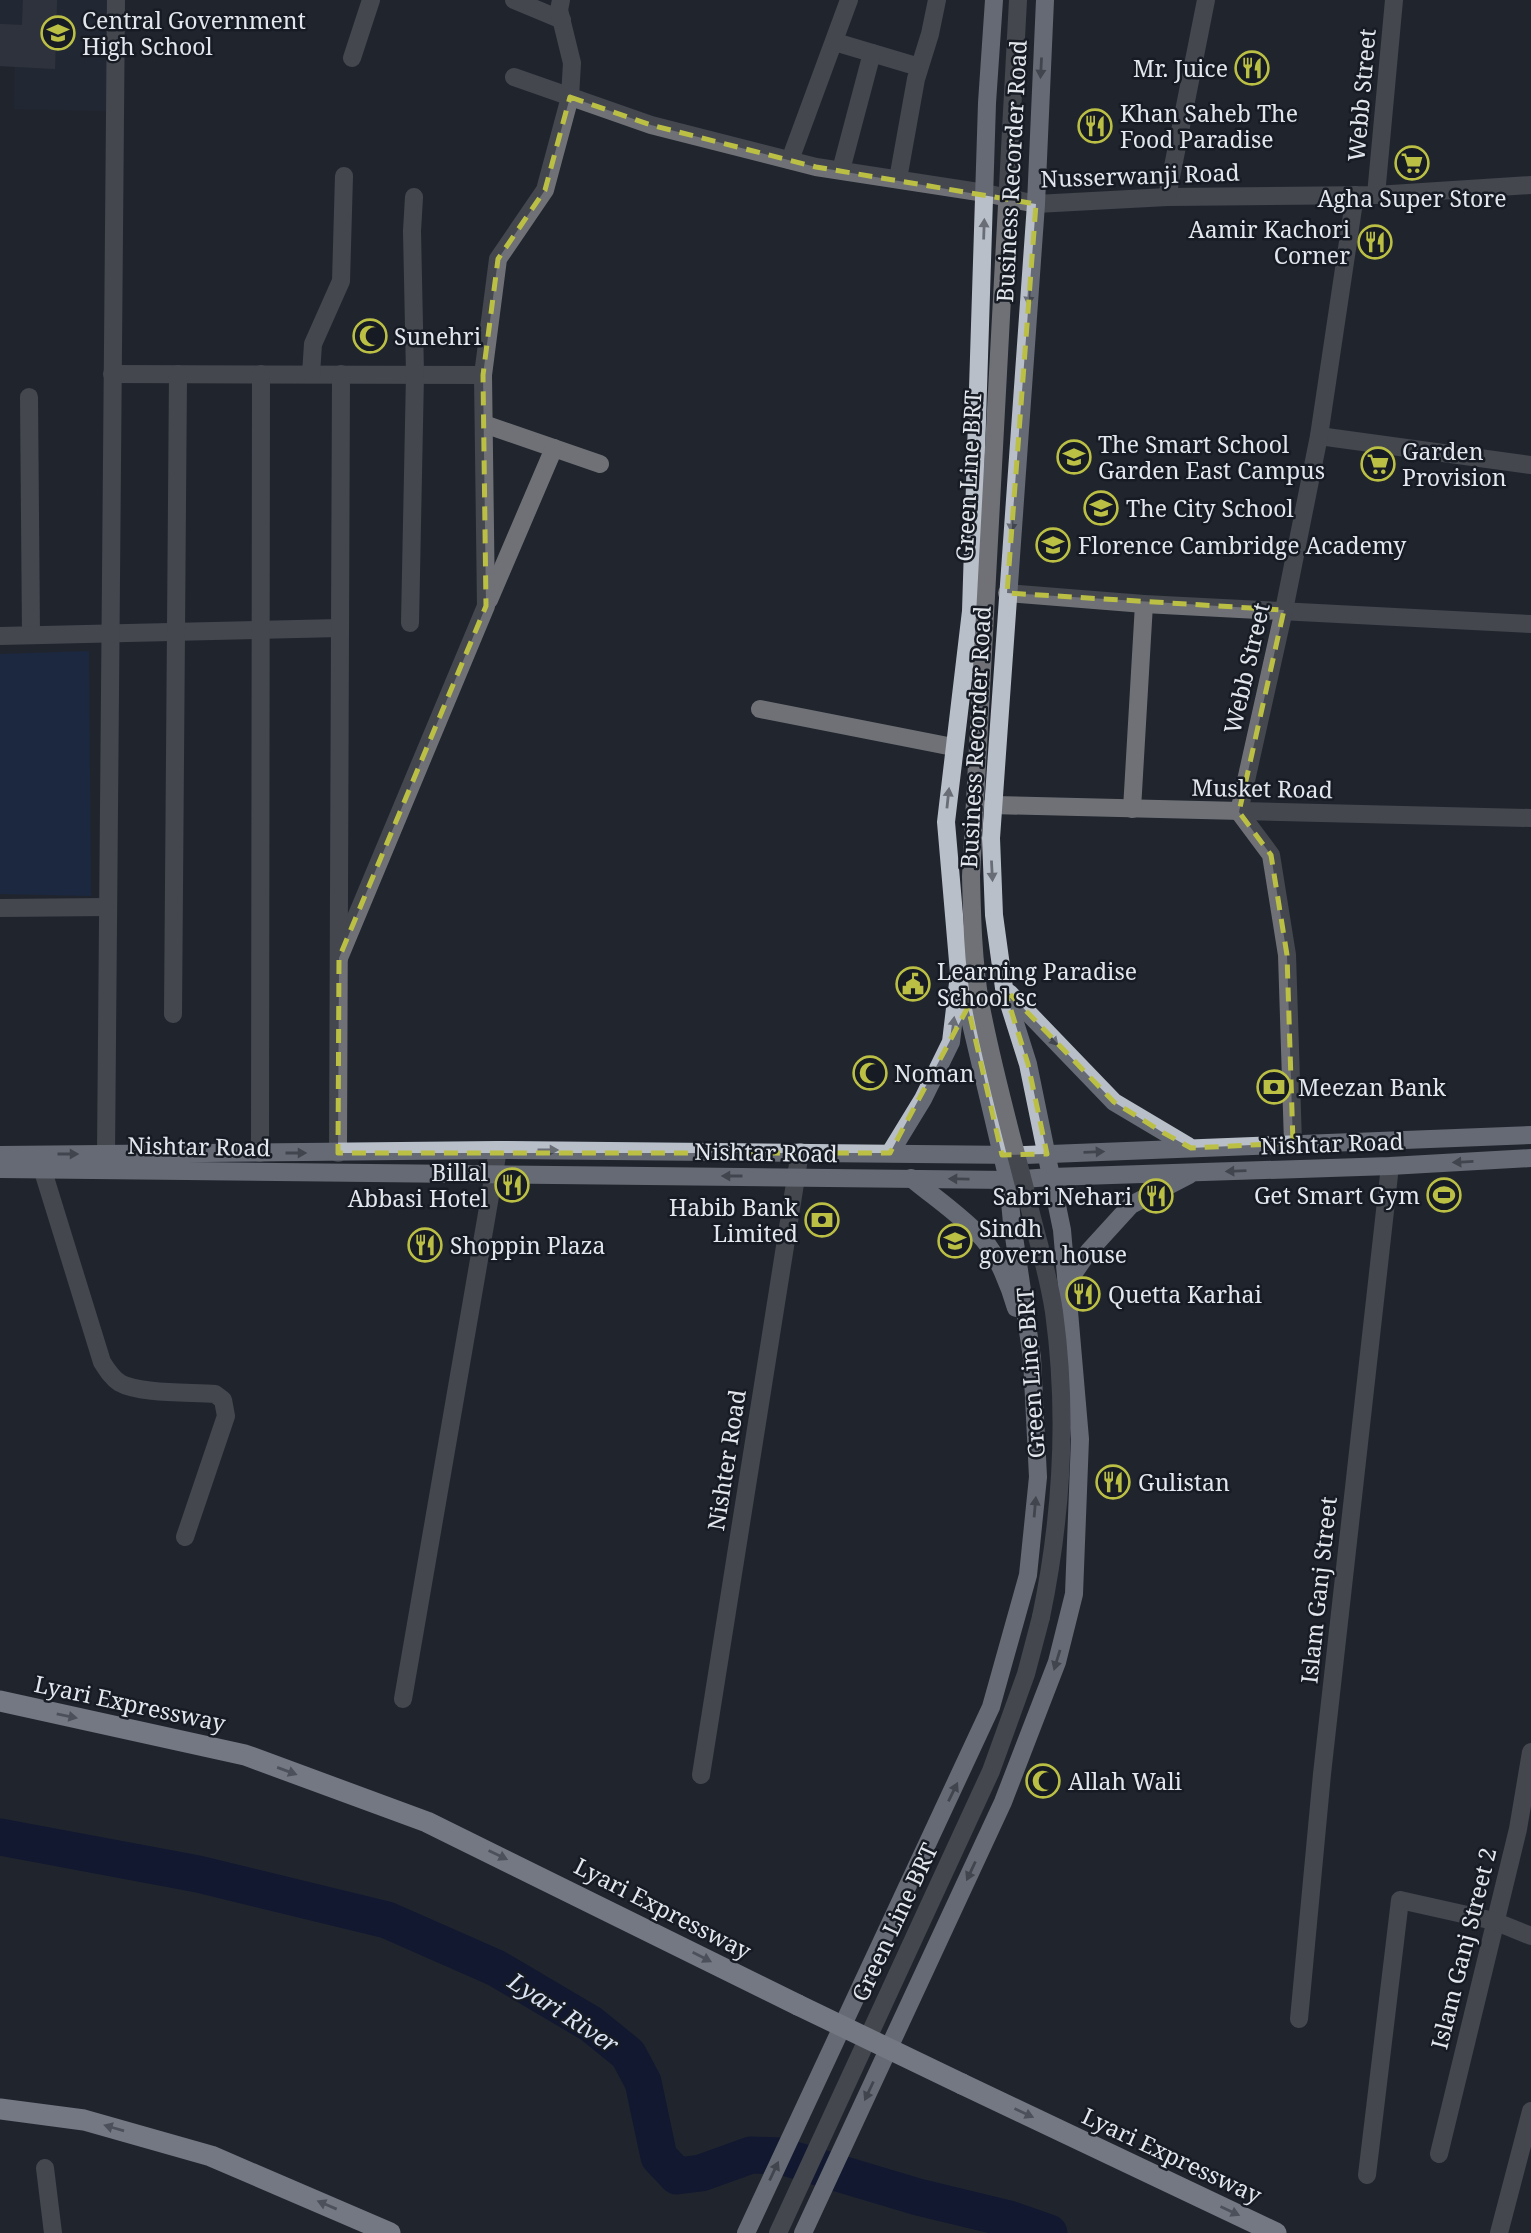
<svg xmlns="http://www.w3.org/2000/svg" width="1531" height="2233" font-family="'Noto Serif',serif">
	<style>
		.built { fill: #242d3b }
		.green { fill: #162d57 }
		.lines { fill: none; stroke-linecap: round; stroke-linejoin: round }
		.river { stroke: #000933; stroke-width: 37 }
		.building { fill: #3f444e }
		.minor { stroke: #6f7176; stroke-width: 18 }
		.major { stroke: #b9bfc9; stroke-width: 18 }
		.highway { stroke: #d7deea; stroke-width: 21 }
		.minor-bridge { stroke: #6f7176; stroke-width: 18 }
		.highway-bridge { stroke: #d7deea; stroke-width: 21 }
		.oneway { fill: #686d76 }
		.oneway2 { fill: #818691 }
		.marked { fill: none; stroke: #bbc044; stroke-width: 5; stroke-dasharray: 14 9; stroke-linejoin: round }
		.labels { text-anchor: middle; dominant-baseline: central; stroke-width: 5; stroke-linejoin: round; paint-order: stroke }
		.poi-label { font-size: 23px; fill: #e3e7ed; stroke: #171b24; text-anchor: start }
		.street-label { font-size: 23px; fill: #e3e7ed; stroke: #171b24 }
		.water-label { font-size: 24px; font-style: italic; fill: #dae3f2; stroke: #171b24 }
	</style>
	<rect width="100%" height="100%" fill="#20252e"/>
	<polygon class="built" points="0,0 116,0 115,111 14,109 15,67 0,66"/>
	<polygon class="green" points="89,651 91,896 0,894 0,654"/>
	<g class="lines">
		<polyline class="river" points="0,1837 198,1874 387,1920 496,1968 591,2024 628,2054 643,2082 659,2157 677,2176 701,2173 751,2155 781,2156 918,2197 1009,2219 1049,2233"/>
	</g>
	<polygon class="building" points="23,0 57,0 55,69 0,66 0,24 22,25"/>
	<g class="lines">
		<g class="minor">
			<polyline points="514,0 562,20"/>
			<polyline points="835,42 919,67"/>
			<polyline points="352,58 371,0"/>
			<polyline points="514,77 651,125 816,167 985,193 1036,204 1167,197 1376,195 1531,185"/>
			<polyline points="790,160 849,0"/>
			<polyline points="841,170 872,53"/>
			<polyline points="898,179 916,79 930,34 937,0"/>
			<polyline points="1376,195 1394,0"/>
			<polyline points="1167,197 1206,0"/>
			<polyline points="112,374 483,375"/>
			<polyline points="311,374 313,344 341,281 344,176"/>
			<polyline points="29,397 31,635"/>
			<polyline points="484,424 600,464"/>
			<polyline points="1319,436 1531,465"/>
			<polyline points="1007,593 1144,604 1531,624"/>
			<polyline points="489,600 554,448"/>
			<polyline points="410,623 415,374 412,231 414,197"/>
			<polyline points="0,636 340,628"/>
			<polyline points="760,709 953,747"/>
			<polyline points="992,805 1531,818"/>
			<polyline points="1132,809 1144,604"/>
			<polyline points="0,908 108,907"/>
			<polyline points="339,958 486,606 483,375 498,259 545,190 570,97 572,63 559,10 561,0"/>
			<polyline points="173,1014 178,374"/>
			<polyline points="1293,1143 1287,955 1271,855 1239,812 1284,610 1319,436 1355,195"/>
			<polyline points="260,1153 261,374"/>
			<polyline points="338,1153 341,374"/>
			<polyline points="106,1154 116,0"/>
			<path d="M 42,1168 L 102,1362 C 107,1370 112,1378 120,1383 C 139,1394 191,1392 215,1394 L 223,1400 L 226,1416 L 185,1537"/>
			<polyline points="403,1699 498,1150"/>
			<polyline points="701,1775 800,1152"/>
			<polyline points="1299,2019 1322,1774 1390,1166"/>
			<polyline points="1439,2154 1518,1829 1531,1752"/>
			<polyline points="45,2168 53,2233"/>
			<polyline points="1367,2175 1400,1900 1494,1921 1531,1936"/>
			<polyline points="778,2233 991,1771 1026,1674 1041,1617"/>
			<polyline points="1499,2233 1531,2111"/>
		</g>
		<g class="major">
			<polyline points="1009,993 1114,1102 1188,1146"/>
			<polyline points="890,1153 923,1099 951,1042 958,983"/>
			<polyline points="0,1155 498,1150 1025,1155 1531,1135"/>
			<polyline points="0,1169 1008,1180 1051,1177 1390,1166 1531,1158"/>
			<path d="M 911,1178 C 935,1198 962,1216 983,1239 C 998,1256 1010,1287 1016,1308"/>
			<polyline points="1067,1283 1089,1251 1131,1205 1189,1175"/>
			<polyline points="746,2233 991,1707 1028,1575 1038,1477 1032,1358 1012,1223 1008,1180 959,973 946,822 971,611 987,103 994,0"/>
			<polyline points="803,2233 1003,1802 1057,1662 1074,1594 1080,1439 1062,1230 1028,1064 1004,988 994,915 991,838 1036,204 1045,0"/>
		</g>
		<g class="highway">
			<polyline points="0,1701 245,1755 427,1822 798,2005"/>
			<polyline points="962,2084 1276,2233"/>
			<polyline points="0,2109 84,2120 211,2156 390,2233"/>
		</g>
		<path class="minor-bridge" d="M 1018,0 L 971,876 C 972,918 973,961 980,1002 C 992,1066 1010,1130 1026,1193 C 1035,1233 1048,1271 1054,1312 C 1068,1414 1062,1516 1041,1617"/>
		<polyline class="highway-bridge" points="798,2005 962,2084"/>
	</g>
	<defs><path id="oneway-solid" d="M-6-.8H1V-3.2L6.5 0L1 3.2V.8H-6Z" transform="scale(1.75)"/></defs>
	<g class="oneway">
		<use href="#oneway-solid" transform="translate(1041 68) rotate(93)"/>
		<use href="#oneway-solid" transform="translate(984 229) rotate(-88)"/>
		<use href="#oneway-solid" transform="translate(1029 295) rotate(94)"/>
		<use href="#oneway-solid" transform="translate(1012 522) rotate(94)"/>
		<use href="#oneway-solid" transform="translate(948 798) rotate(-84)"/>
		<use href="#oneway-solid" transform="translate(992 871) rotate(87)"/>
		<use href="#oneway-solid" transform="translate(953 1027) rotate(-83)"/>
		<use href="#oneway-solid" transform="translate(1051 1038) rotate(47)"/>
		<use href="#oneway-solid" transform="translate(548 1150)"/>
		<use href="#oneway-solid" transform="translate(1094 1152) rotate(-2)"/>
		<use href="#oneway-solid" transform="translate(296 1153)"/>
		<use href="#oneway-solid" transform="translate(68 1154)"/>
		<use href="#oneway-solid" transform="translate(1463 1162) rotate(177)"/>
		<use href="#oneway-solid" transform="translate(1236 1171) rotate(178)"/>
		<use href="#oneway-solid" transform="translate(732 1176) rotate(-180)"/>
		<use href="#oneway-solid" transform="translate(959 1179) rotate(-179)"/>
		<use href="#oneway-solid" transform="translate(1035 1507) rotate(-85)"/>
		<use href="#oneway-solid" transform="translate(1057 1660) rotate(107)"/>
		<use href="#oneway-solid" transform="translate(953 1792) rotate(-64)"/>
		<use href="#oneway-solid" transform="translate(971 1871) rotate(115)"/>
		<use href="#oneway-solid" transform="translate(869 2091) rotate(115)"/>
		<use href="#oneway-solid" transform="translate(774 2171) rotate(-65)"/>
	</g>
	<g class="oneway2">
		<use href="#oneway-solid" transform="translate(67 1716) rotate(12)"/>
		<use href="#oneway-solid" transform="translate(287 1771) rotate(20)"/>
		<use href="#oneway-solid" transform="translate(498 1855) rotate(26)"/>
		<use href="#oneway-solid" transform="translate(702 1957) rotate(27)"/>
		<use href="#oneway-solid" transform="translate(1024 2113) rotate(25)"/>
		<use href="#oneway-solid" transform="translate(114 2128) rotate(-164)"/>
		<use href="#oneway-solid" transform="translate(327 2205) rotate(-157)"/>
		<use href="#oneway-solid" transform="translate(1230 2211) rotate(25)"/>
	</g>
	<path d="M0 0H1531V2233H0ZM 570,97 L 651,125 L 816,167 L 1036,204 L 1007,593 L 1284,610 L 1239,812 L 1271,855 L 1287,955 L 1293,1143 L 1191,1148 L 1162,1132 L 1114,1102 L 1004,988 L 1028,1064 L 1047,1154 L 1002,1155 L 968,1007 L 890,1153 L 338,1153 L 339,958 L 486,606 L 483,375 L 498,259 L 545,190 Z" fill="#20252e" fill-opacity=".55" fill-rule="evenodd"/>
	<path class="marked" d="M 570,97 L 651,125 L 816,167 L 1036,204 L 1007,593 L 1284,610 L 1239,812 L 1271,855 L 1287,955 L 1293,1143 L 1191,1148 L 1162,1132 L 1114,1102 L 1004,988 L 1028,1064 L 1047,1154 L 1002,1155 L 968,1007 L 890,1153 L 338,1153 L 339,958 L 486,606 L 483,375 L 498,259 L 545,190 Z"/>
	<defs>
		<symbol id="school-ring" viewBox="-11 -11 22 22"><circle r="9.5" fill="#171b24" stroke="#bbc044" stroke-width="1.5"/><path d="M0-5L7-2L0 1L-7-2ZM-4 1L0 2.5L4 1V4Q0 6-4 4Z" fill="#bbc044"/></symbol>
		<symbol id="restaurant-ring" viewBox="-11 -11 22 22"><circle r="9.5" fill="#171b24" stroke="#bbc044" stroke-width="1.5"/><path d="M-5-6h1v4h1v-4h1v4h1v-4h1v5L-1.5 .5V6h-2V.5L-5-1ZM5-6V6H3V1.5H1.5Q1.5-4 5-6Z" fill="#bbc044"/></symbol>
		<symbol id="supermarket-ring" viewBox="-11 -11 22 22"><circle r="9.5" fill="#171b24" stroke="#bbc044" stroke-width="1.5"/><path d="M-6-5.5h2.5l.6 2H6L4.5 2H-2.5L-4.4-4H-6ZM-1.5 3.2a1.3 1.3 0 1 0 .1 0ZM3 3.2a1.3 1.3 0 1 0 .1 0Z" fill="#bbc044"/></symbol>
		<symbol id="mosque-ring" viewBox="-11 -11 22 22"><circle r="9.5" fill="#171b24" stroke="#bbc044" stroke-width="1.5"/><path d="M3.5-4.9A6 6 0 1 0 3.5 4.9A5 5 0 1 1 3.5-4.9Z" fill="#bbc044"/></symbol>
		<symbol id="civic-ring" viewBox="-11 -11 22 22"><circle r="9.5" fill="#171b24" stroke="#bbc044" stroke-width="1.5"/><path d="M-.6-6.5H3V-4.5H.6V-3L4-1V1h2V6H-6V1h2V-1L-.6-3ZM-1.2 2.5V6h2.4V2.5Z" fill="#bbc044"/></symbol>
		<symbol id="bank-ring" viewBox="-11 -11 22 22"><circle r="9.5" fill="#171b24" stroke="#bbc044" stroke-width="1.5"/><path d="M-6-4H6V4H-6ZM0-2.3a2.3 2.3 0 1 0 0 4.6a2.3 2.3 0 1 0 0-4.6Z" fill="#bbc044"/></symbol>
		<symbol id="stadium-ring" viewBox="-11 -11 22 22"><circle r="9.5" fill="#171b24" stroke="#bbc044" stroke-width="1.5"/><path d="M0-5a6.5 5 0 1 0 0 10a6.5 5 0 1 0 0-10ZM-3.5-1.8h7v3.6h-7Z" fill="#bbc044"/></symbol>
		<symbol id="university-ring" viewBox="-11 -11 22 22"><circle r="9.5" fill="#171b24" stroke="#bbc044" stroke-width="1.5"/><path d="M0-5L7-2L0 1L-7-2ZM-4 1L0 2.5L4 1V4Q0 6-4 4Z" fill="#bbc044"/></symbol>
	</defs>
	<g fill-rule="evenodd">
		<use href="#school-ring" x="39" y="14" width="38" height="38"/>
		<use href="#restaurant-ring" x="1233" y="49" width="38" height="38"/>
		<use href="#restaurant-ring" x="1076" y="107" width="38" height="38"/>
		<use href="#supermarket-ring" x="1393" y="144" width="38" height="38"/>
		<use href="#restaurant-ring" x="1356" y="223" width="38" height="38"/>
		<use href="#mosque-ring" x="351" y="317" width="38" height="38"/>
		<use href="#school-ring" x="1055" y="438" width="38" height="38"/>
		<use href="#supermarket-ring" x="1359" y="445" width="38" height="38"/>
		<use href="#school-ring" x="1082" y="489" width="38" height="38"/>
		<use href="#school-ring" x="1034" y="526" width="38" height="38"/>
		<use href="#civic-ring" x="894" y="965" width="38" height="38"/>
		<use href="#mosque-ring" x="851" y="1054" width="38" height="38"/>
		<use href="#bank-ring" x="1255" y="1068" width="38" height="38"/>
		<use href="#restaurant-ring" x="493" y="1166" width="38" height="38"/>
		<use href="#stadium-ring" x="1425" y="1176" width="38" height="38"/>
		<use href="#restaurant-ring" x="1137" y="1177" width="38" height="38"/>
		<use href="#bank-ring" x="803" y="1201" width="38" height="38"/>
		<use href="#university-ring" x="936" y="1222" width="38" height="38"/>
		<use href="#restaurant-ring" x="406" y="1226" width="38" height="38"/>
		<use href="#restaurant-ring" x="1064" y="1275" width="38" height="38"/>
		<use href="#restaurant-ring" x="1094" y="1463" width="38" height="38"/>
		<use href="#mosque-ring" x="1024" y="1762" width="38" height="38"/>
	</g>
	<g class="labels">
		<g class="poi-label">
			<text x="82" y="20">Central Government<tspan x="82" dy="26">High School</tspan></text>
			<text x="1228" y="68" text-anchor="end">Mr. Juice</text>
			<text x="1120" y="113">Khan Saheb The<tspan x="1120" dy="26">Food Paradise</tspan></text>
			<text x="1412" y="198" text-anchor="middle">Agha Super Store</text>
			<text x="1350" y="229" text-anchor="end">Aamir Kachori<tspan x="1350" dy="26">Corner</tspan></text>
			<text x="394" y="336">Sunehri</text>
			<text x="1098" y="444">The Smart School<tspan x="1098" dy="26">Garden East Campus</tspan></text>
			<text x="1402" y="451">Garden<tspan x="1402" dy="26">Provision</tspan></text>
			<text x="1126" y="508">The City School</text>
			<text x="1078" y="545">Florence Cambridge Academy</text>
			<text x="937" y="971">Learning Paradise<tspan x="937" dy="26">School sc</tspan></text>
			<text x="894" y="1073">Noman</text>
			<text x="1298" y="1087">Meezan Bank</text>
			<text x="488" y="1172" text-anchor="end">Billal<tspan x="488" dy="26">Abbasi Hotel</tspan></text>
			<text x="1420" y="1195" text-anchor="end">Get Smart Gym</text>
			<text x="1132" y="1196" text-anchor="end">Sabri Nehari</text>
			<text x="798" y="1207" text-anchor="end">Habib Bank<tspan x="798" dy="26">Limited</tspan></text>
			<text x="979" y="1228">Sindh<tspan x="979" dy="26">govern house</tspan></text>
			<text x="450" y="1245">Shoppin Plaza</text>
			<text x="1108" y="1294">Quetta Karhai</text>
			<text x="1138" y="1482">Gulistan</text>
			<text x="1068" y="1781">Allah Wali</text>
		</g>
		<g class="street-label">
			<text transform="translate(1361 95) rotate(-85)">Webb Street</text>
			<text transform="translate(1011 171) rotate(-87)">Business Recorder Road</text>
			<text transform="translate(1140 175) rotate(-2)">Nusserwanji Road</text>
			<text transform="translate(968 476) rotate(-87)">Green Line BRT</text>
			<text transform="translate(1246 668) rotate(-77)">Webb Street</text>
			<text transform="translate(975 737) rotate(-87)">Business Recorder Road</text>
			<text transform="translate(1262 788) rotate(1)">Musket Road</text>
			<text transform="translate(1332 1143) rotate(-2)">Nishtar Road</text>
			<text transform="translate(199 1146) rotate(1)">Nishtar Road</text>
			<text transform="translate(766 1152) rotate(1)">Nishtar Road</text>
			<text transform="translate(1030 1373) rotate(-94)">Green Line BRT</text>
			<text transform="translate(726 1460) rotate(-81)">Nishter Road</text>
			<text transform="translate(1318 1590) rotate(-84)">Islam Ganj Street</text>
			<text transform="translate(130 1703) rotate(12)">Lyari Expressway</text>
			<text transform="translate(663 1908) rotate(27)">Lyari Expressway</text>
			<text transform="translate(894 1922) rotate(-65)">Green Line BRT</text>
			<text transform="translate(1463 1948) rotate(-76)">Islam Ganj Street 2</text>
			<text transform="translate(1172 2155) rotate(25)">Lyari Expressway</text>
		</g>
		<g class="water-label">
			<text transform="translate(564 2012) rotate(33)">Lyari River</text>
		</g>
	</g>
</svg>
